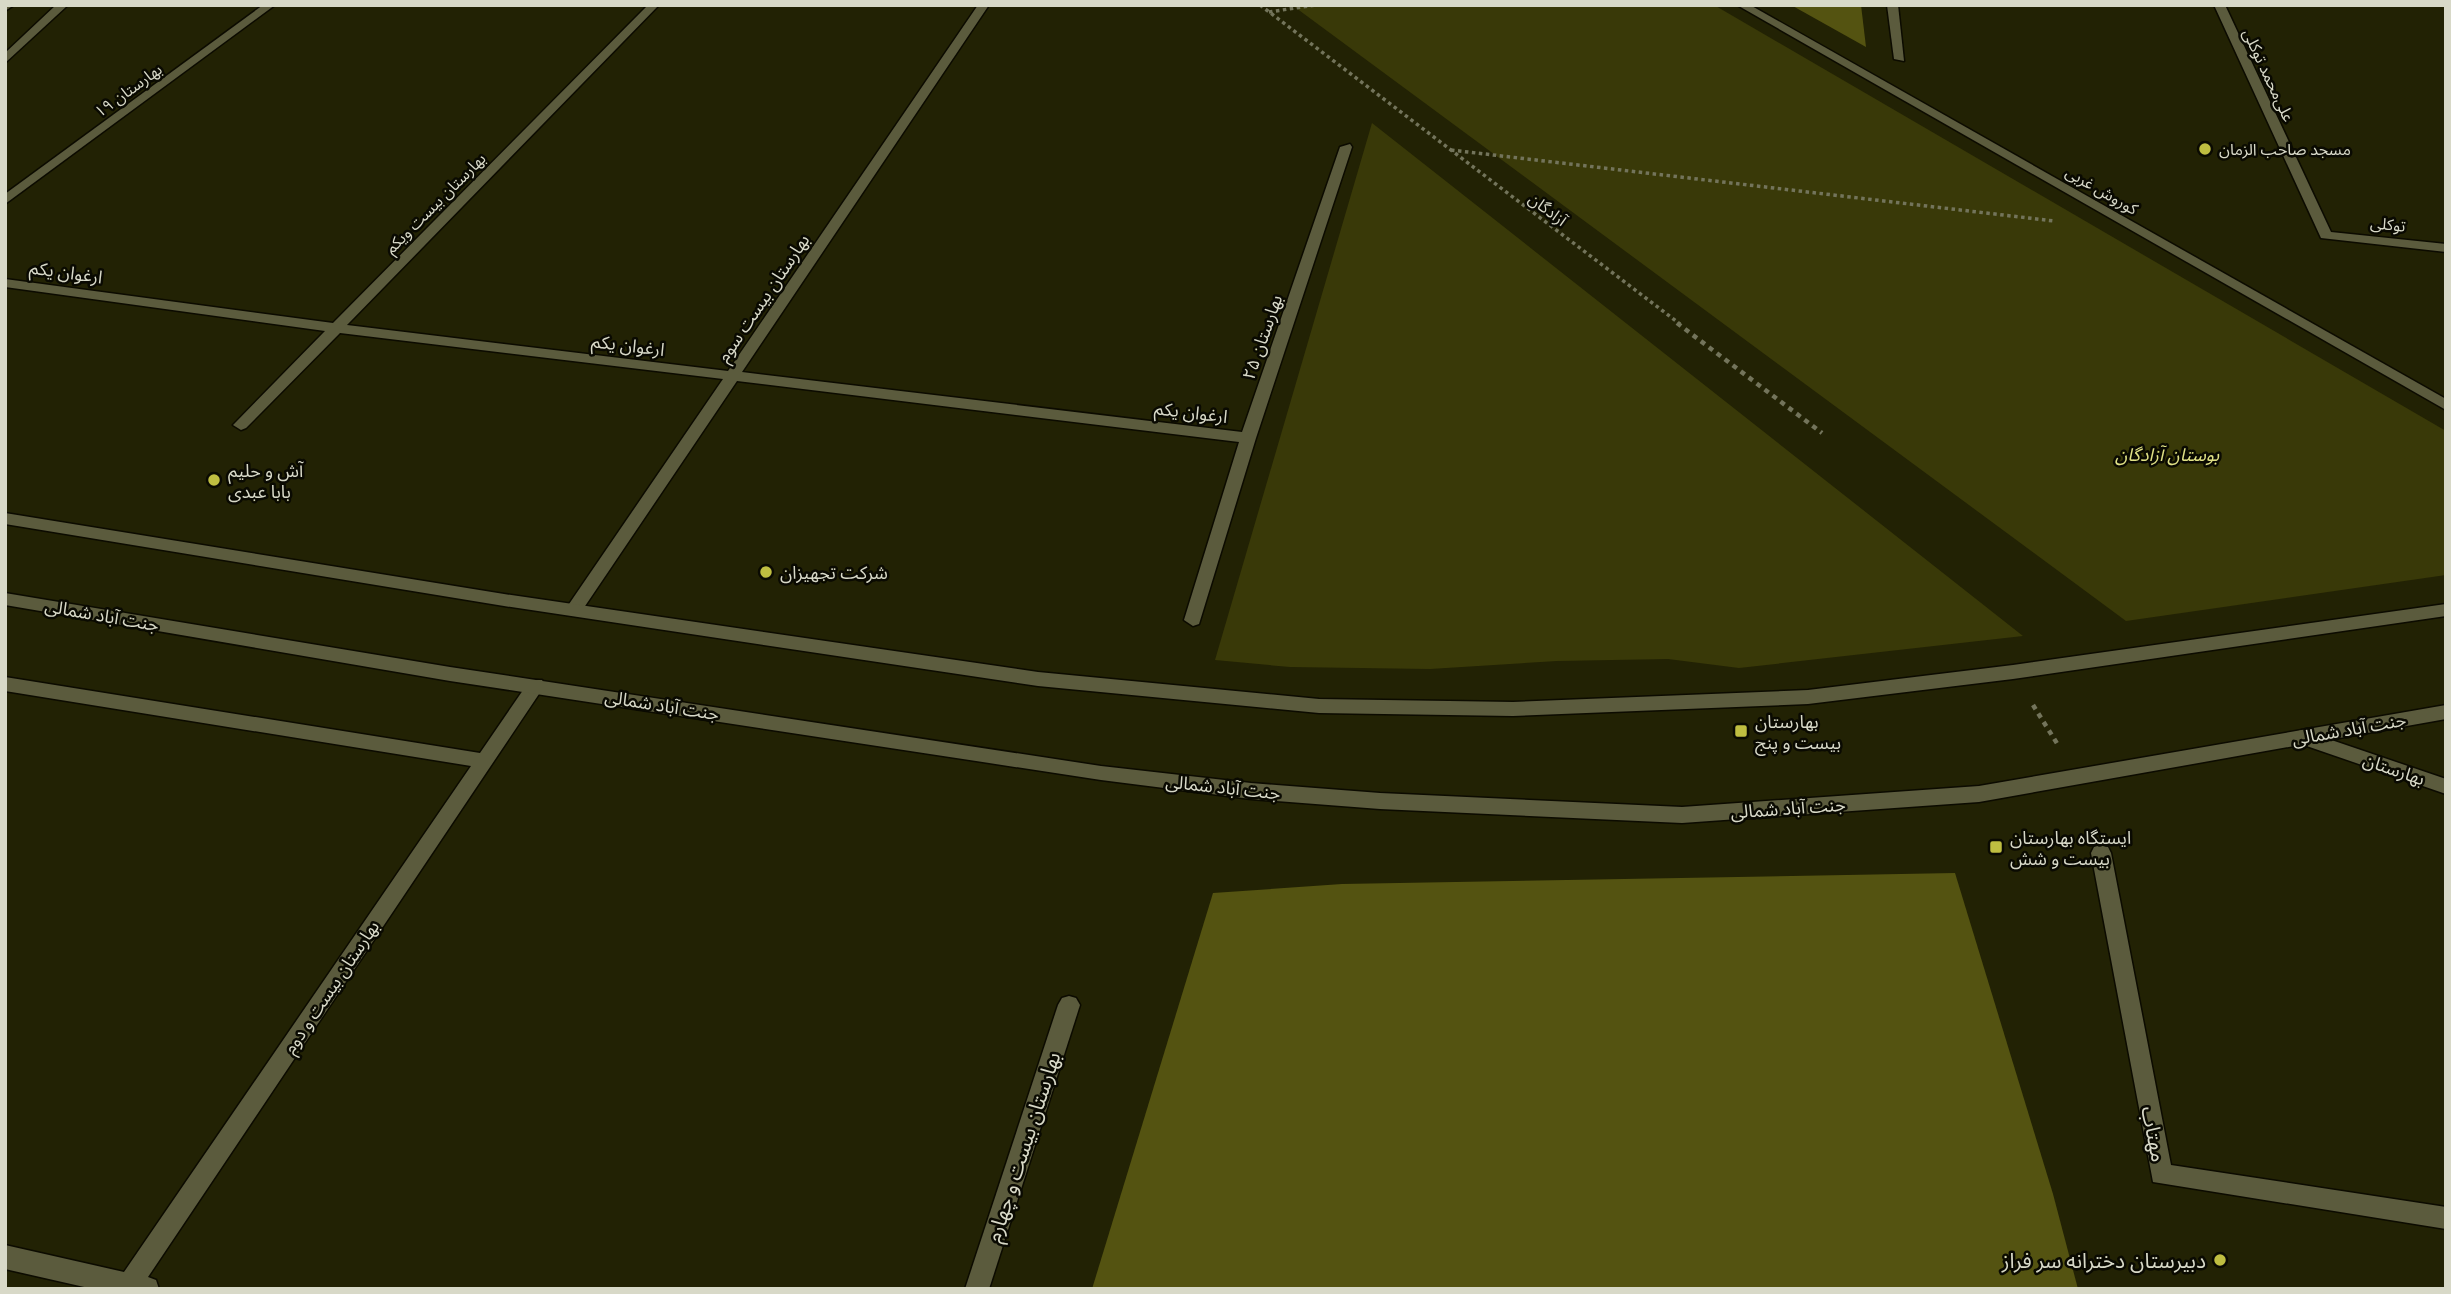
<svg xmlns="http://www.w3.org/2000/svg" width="2451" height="1294" font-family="'Source Serif 4','Noto Sans Arabic',serif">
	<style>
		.green { fill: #393908 }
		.forest { fill: #545311 }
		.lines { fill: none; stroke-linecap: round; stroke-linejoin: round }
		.minor-casing { stroke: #0c0b00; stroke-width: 3 }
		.tertiary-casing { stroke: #0c0b00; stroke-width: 3 }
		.secondary-casing { stroke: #0c0b00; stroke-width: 3 }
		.path-far1 { stroke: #73745b; stroke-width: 3.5; stroke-dasharray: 3.5 3.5; stroke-linecap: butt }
		.path { stroke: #73745b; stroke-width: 4.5; stroke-dasharray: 5 5; stroke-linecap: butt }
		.minor { fill: #5b5b3d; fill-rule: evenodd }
		.tertiary { fill: #5b5b3d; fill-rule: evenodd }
		.secondary { fill: #5b5b3d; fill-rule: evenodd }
		.poi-dot { fill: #bfbe41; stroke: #0a0a02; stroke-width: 2.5 }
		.labels { text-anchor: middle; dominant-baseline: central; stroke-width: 5; stroke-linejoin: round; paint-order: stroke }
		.far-street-label { font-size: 16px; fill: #d8d9c8; stroke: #0a0a02 }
		.far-poi-label { font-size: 16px; fill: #d8d9c8; stroke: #0a0a02; text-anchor: start }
		.street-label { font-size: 18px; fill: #d8d9c8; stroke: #0a0a02 }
		.park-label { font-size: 18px; font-style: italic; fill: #e0e185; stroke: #0a0a02 }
		.poi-label { font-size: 18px; fill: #d8d9c8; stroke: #0a0a02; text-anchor: start }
		.near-street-label { font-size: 21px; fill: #d8d9c8; stroke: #0a0a02 }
		.near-poi-label { font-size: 21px; fill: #d8d9c8; stroke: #0a0a02; text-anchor: end }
	</style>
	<rect width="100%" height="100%" fill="#222204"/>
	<g class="green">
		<polygon points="1292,5 1714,5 2446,431 2446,575 2126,621"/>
		<polygon points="1372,123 2023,636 1739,668 1668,659 1557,661 1430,669 1290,667 1215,660"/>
	</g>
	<g class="forest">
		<polygon points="1791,5 1861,5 1866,47"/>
		<polygon points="1955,873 2053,1194 2078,1289 1092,1289 1213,893 1342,884"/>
	</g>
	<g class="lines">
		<defs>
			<g id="minor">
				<polygon points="263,5 275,5 5,204 5,194"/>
				<polygon points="648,5 659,5 347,325 728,371 978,5 989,5 742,372 1242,432 1340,147 1350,144 1352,147 1256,438 1199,624 1193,626 1184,620 1239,442 737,381 579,615 567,615 564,611 567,607 723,379 340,333 246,428 241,430 233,425 236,422 325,331 5,287 5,279 333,323"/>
				<polygon points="1887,5 1898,5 1904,61 1894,59"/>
				<polygon points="2214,5 2225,5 2331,232 2446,244 2446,252 2321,238"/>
				<polygon points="5,677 480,753 530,680 542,680 545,685 148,1277 156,1280 159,1289 93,1289 5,1269 5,1245 124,1272 471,766 5,691"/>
				<polygon points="2101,845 2108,847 2111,853 2171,1165 2446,1207 2446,1229 2153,1182 2091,853 2094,847"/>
				<polygon points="1069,996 1076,998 1080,1005 989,1289 965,1289 1058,1005 1062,998"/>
			</g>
			<g id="tertiary">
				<polygon points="1737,5 1750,5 2446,399 2446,410"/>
				<polygon points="2302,730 2446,779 2446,794 2295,742 2293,737 2295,732"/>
			</g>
			<g id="secondary">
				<polygon points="5,5 14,5 5,11"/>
				<polygon points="56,5 68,5 5,63 5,53"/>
				<polygon points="5,513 504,594 1038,672 1319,699 1513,702 1808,690 2013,665 2446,604 2446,616 2013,679 1808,704 1513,716 1319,713 1038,686 504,606 5,524"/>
				<polygon points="5,593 450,667 1101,766 1251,783 1380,793 1682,807 1979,786 2446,705 2446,719 1979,802 1682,823 1380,809 1251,799 1101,780 450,681 5,605"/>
			</g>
		</defs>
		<use href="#minor" class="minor-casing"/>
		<use href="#tertiary" class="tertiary-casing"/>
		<use href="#secondary" class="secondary-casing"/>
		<g class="path-far1">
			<polyline points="1260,5 1680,324"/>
			<polyline points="1269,12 1315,5"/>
			<polyline points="1451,150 2054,221"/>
		</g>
		<g class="path">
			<polyline points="1677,323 1822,433"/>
			<polyline points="2033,705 2058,745"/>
		</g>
		<use href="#minor" class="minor"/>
		<use href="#tertiary" class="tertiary"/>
		<use href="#secondary" class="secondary"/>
	</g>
	<g class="poi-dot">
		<circle cx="2205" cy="149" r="7"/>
		<circle cx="214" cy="480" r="7"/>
		<circle cx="766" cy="572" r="7"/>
		<rect x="1734" y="724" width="14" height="14" rx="3.5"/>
		<rect x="1989" y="840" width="14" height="14" rx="3.5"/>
		<circle cx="2220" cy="1260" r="7"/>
	</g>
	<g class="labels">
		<g class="far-street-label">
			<text transform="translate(2269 75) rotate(65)">علی‌محمد توکلی</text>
			<text transform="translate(128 90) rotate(-36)">بهارستان ۱۹</text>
			<text transform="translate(2102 190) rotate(30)">کوروش غربی</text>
			<text transform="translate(435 203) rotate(-45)">بهارستان بیست ویکم</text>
			<text transform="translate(1548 209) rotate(37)">آزادگان</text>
			<text transform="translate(2388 224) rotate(6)">توکلی</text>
		</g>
		<g class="far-poi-label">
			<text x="2219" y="149">مسجد صاحب الزمان</text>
		</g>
		<g class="street-label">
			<text transform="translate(66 272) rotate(8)">ارغوان یکم</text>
			<text transform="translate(763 298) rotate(-56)">بهارستان بیست سوم</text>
			<text transform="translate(1262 337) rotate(-71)">بهارستان ۲۵</text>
			<text transform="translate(628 345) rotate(7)">ارغوان یکم</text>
			<text transform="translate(1191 412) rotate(7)">ارغوان یکم</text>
			<text transform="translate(102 615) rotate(10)">جنت آباد شمالی</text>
			<text transform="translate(662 705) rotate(9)">جنت آباد شمالی</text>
			<text transform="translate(2349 729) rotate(-10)">جنت آباد شمالی</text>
			<text transform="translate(2394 769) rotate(19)">بهارستان</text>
			<text transform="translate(1223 787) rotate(6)">جنت آباد شمالی</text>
			<text transform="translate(1788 808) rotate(-4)">جنت آباد شمالی</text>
			<text transform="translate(331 987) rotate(-56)">بهارستان بیست و دوم</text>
		</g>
		<g class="park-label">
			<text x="2167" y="454">بوستان آزادگان</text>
		</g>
		<g class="poi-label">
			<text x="228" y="470">آش و حلیم<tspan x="228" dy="21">بابا عبدی</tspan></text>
			<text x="780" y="572">شرکت تجهیزان</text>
			<text x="1755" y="721">بهارستان<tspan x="1755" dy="21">بیست و پنج</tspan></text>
			<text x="2010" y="837">ایستگاه بهارستان<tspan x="2010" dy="21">بیست و شش</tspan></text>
		</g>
		<g class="near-street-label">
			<text transform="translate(2154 1134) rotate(79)">مهتاب</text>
			<text transform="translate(1023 1147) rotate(-72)">بهارستان بیست و چهارم</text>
		</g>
		<g class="near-poi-label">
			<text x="2206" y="1260">دبیرستان دخترانه سر فراز</text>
		</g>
	</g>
	<rect width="2451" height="1294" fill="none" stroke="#d8d9c8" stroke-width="14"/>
</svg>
